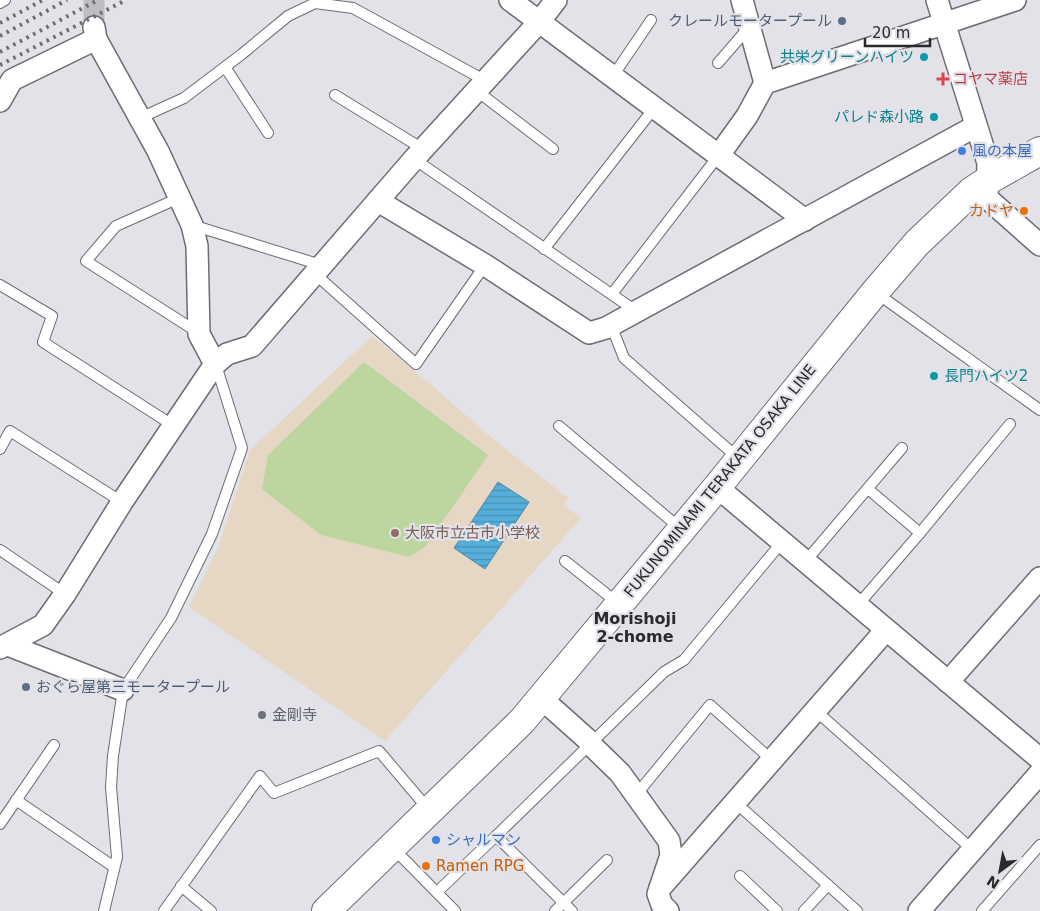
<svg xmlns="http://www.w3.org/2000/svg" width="1040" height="911" font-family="'DejaVu Sans','Noto Sans JP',sans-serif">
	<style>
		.education { fill: #e6d7c4 }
		.grass { fill: #bdd59e }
		.water { fill: url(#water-rules); stroke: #4887a6 }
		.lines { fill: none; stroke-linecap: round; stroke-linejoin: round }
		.street-tunnel { stroke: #bebdc3; stroke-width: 21; stroke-dasharray: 21 11; stroke-linecap: butt }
		.lane-casing { stroke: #6d6c72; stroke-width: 12 }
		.street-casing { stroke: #6d6c72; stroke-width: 24 }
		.secondary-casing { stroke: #6d6c72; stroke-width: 30 }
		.lane { stroke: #fff; stroke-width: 10 }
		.street { stroke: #fff; stroke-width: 21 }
		.secondary { stroke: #fff; stroke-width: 28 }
		.rail { stroke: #6d6d71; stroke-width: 4; stroke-dasharray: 2.5 5; stroke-linecap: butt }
		.service-dot { fill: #5c6f8a; stroke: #e3e2e9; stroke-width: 2 }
		.culture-dot { fill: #0f9aa8; stroke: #e3e2e9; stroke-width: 2 }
		.health-dot { fill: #e0444e; stroke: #e3e2e9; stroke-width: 2 }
		.shop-dot { fill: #3f7fe0; stroke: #e3e2e9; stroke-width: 2 }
		.food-dot { fill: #e8710a; stroke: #e3e2e9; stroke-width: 2 }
		.education-dot { fill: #8d6e63; stroke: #e3e2e9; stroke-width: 2 }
		.worship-dot { fill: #6b7280; stroke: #e3e2e9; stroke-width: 2 }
		.labels { text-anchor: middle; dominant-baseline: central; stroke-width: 4.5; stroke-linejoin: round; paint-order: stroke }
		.service-label { font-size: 15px; fill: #4e5e75; stroke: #e3e2e9; text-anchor: end }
		.culture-label { font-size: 15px; fill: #0d838f; stroke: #e3e2e9; text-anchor: end }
		.health-label { font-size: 15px; fill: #be3a42; stroke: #e3e2e9; text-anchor: start }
		.shop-label { font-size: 15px; fill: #366cbe; stroke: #e3e2e9; text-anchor: start }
		.food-label { font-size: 15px; fill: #c56008; stroke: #e3e2e9; text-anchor: end }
		.street-label { font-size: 15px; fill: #2a2a2d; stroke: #e3e2e9 }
		.education-label { font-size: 15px; fill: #785e54; stroke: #e3e2e9; text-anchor: start }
		.worship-label { font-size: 15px; fill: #5b616d; stroke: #e3e2e9; text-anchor: start }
		.neighbourhood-label { font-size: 16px; font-weight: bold; fill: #2a2a2d; stroke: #e3e2e9 }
	</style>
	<defs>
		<pattern id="water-rules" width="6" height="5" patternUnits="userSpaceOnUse" patternTransform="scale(1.25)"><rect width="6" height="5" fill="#55afda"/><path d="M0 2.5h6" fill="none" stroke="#478fb1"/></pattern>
	</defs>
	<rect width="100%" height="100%" fill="#e3e2e9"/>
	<polygon class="education" points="372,336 436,389 494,440 568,498 564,505 581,518 385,741 189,607 218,548 250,450"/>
	<polygon class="grass" points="364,362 488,455 426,546 409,557 321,535 262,489 268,455"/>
	<polygon class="water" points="498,482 529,502 485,569 454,548"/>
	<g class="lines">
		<polyline class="street-tunnel" points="94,0 94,27"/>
		<defs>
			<g id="lane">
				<polyline points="0,3 5,0"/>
				<polyline points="718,63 750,26"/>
				<polyline points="225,67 268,133"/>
				<polyline points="613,76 651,20"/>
				<polyline points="477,91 553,149"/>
				<polyline points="335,95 423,149"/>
				<polyline points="140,118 184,98 242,54 288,16 315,3 353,8 486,81"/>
				<polyline points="414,159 636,311"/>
				<polyline points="179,198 116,226 86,261 199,333"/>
				<polyline points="192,225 321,265"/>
				<polyline points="544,249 655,107"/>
				<polyline points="314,273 416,364 485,265"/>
				<polyline points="0,285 52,316 43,342 174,426"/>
				<polyline points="875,292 1040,410"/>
				<polyline points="612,294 719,155"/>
				<polyline points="611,325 624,358 738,458"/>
				<polyline points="559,426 681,529"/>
				<polyline points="0,449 10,431 122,502"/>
				<polyline points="868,489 920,533"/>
				<polyline points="0,550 65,594"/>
				<polyline points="565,561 619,604"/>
				<polyline points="805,562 902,448"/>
				<polyline points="857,606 920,533 1010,424"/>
				<polyline points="816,711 973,850"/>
				<polyline points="636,795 710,705 773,761"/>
				<polyline points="16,800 114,867"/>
				<polyline points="736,803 857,911"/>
				<polyline points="0,824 54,745"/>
				<polyline points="496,836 664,672 684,660 782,542"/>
				<polyline points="393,848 455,911"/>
				<polyline points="740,876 777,911"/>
				<polyline points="181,886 211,911"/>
				<polyline points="437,892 496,836 572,911"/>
				<polyline points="104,911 117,857 111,787 113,756 123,690 171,618 212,534 242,448 216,365"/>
				<polyline points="164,911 260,776 274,793 379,751 429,810"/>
				<polyline points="555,911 607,860"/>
				<polyline points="804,911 828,885"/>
				<polyline points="982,911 1040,845"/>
			</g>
			<g id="street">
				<polyline points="510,0 805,220"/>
				<polyline points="742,0 765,83"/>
				<polyline points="937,0 988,163 987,198 1040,245"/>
				<polyline points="94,27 96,39 158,151 192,225 197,246 199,334 215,364"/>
				<polyline points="0,101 12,80 96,39"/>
				<polyline points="719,155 747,116 765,83 1015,0"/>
				<polyline points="378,201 485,265 589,333 606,328 976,126"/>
				<polyline points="717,487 1040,759"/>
				<polyline points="8,645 123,690"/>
				<polyline points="0,648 43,625 65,594 122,502 215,364 227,354 252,346 414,159 540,21 556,0"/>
				<polyline points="948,682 1040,578"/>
				<polyline points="541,698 588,740 590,744 620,773 669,841 671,855 658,894 662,905 668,911"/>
				<polyline points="660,888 886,630"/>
				<polyline points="919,911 1040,773"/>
			</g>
			<polyline id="secondary" points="326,911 522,721 717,487 875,292 917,243 972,191 987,181 1040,151"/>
		</defs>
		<use href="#lane" class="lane-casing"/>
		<use href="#street" class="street-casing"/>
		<use href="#secondary" class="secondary-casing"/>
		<use href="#lane" class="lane"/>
		<use href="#street" class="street"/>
		<use href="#secondary" class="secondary"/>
		<g class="rail">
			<polyline points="0,23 43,0"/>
			<polyline points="0,36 67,0"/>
			<polyline points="0,52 98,0"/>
			<polyline points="0,65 126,0"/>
		</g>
	</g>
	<g class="service-dot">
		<circle cx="842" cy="21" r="5"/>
		<circle cx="26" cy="687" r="5"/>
	</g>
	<g class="culture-dot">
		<circle cx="924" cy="57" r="5"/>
		<circle cx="934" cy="117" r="5"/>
		<circle cx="934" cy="376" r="5"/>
	</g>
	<path class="health-dot" d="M940.5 71.5h5v5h5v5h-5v5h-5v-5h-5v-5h5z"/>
	<g class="shop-dot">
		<circle cx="962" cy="151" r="5"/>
		<circle cx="436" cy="840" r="5"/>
	</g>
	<g class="food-dot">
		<circle cx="1024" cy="211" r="5"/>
		<circle cx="426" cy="866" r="5"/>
	</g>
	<circle class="education-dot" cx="395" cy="533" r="5"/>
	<circle class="worship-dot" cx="262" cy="715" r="5"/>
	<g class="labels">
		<g class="service-label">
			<text x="832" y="21">クレールモータープール</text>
			<text x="36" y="687" text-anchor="start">おぐら屋第三モータープール</text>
		</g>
		<g class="culture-label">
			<text x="914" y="57">共栄グリーンハイツ</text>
			<text x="924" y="117">パレド森小路</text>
			<text x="944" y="376" text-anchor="start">長門ハイツ2</text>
		</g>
		<g class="health-label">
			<text x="953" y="79">コヤマ薬店</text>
		</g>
		<g class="shop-label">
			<text x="972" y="151">風の本屋</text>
			<text x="446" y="840">シャルマン</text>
		</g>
		<g class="food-label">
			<text x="1014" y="211">カドヤ</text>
			<text x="436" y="866" text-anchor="start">Ramen RPG</text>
		</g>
		<g class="street-label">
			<text transform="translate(720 481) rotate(-51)">FUKUNOMINAMI TERAKATA OSAKA LINE</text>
		</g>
		<g class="education-label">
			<text x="405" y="533">大阪市立古市小学校</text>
		</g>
		<g class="worship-label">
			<text x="272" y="715">金剛寺</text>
		</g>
		<g class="neighbourhood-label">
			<text x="635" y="618">Morishoji<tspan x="635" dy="18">2-chome</tspan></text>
		</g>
	</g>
	<g transform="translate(1000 871) rotate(212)" stroke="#e3e2e9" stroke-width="4" paint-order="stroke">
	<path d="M0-4L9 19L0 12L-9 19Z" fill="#2a2a2d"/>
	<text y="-8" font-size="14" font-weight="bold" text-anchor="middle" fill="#2a2a2d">N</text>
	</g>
	<path d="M865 38v8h65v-8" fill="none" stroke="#2a2a2d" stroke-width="2.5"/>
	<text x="872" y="38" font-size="15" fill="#2a2a2d" stroke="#e3e2e9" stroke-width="4" paint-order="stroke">20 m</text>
</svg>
